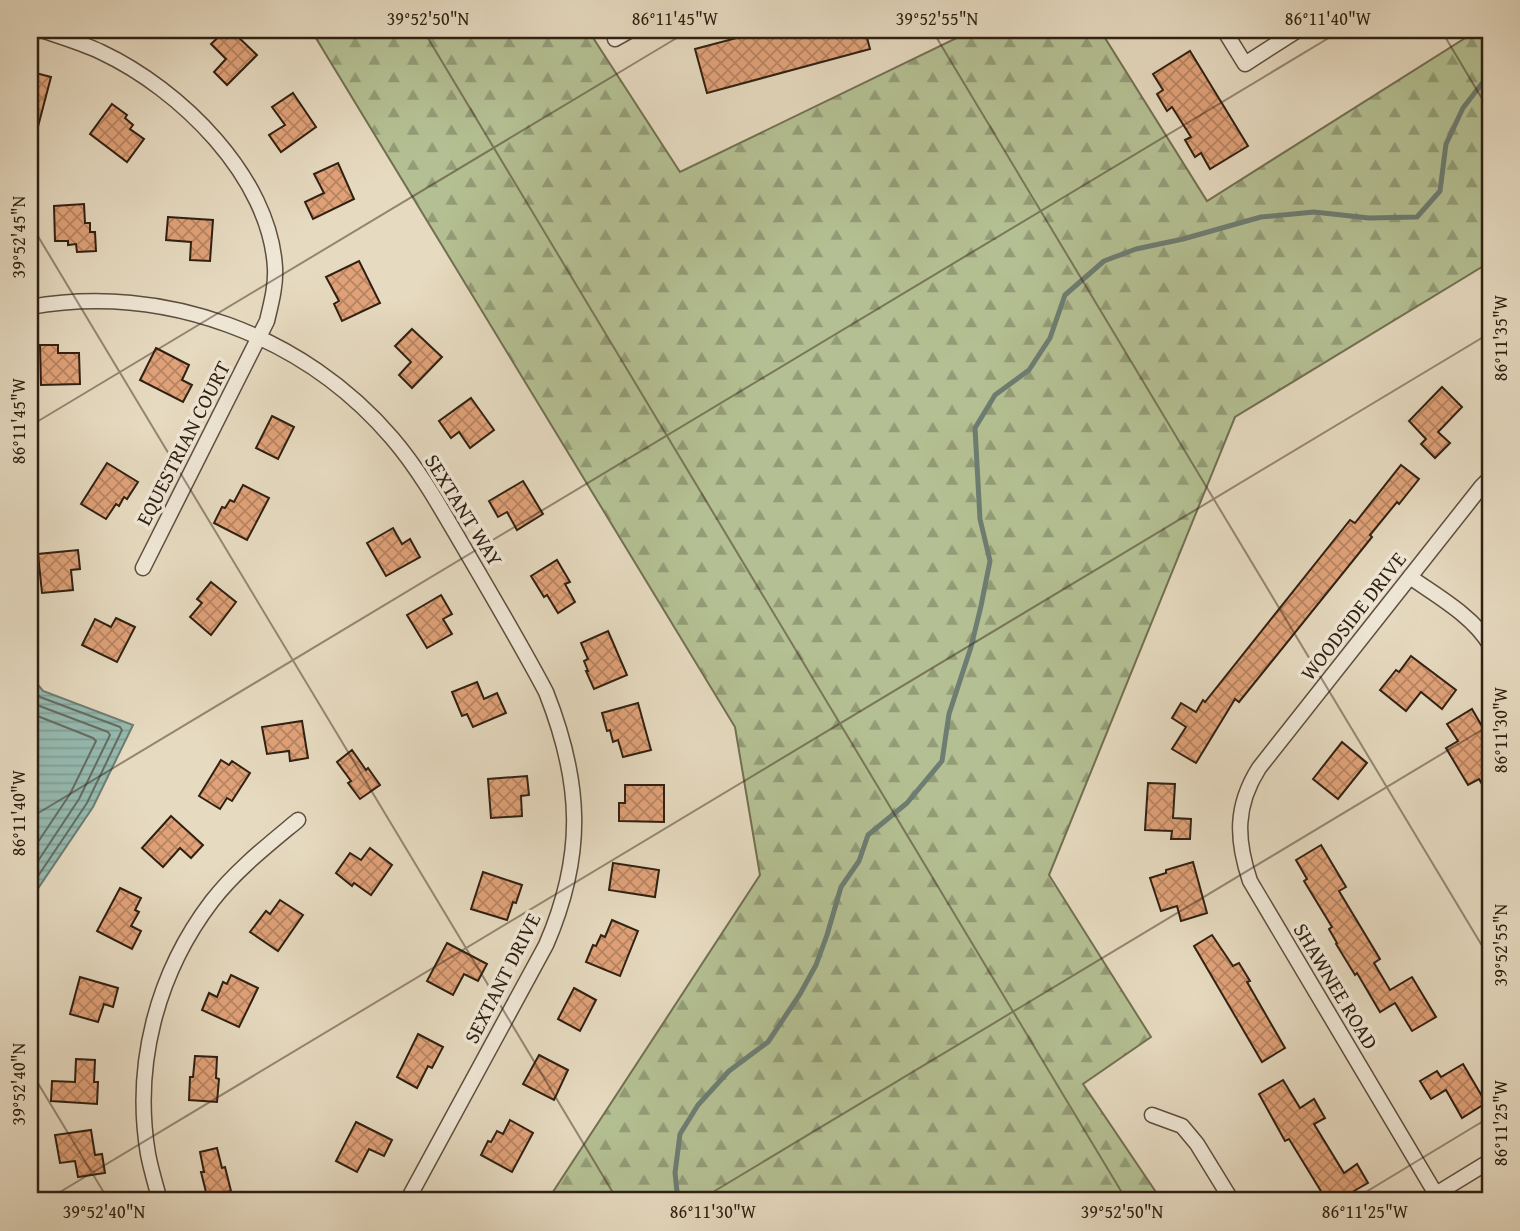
<svg xmlns="http://www.w3.org/2000/svg" width="1520" height="1231" font-family="'Gentium Book Plus',serif">
	<style>
		.forest { fill: url(#forest-firs); stroke: #727052; stroke-width: 2 }
		.water { fill: url(#water-rules); stroke: #6d7d72; stroke-width: 2 }
		.lines { fill: none; stroke-linecap: round; stroke-linejoin: round }
		.shore { stroke: #636e62; stroke-width: 2 }
		.stream { stroke: #6d7d72; stroke-width: 5 }
		.building { fill: url(#building-cross-hatch); stroke: #302012; stroke-width: 2 }
		.street-casing { stroke: #5e4e3e; stroke-width: 17 }
		.street { stroke: #efe7d6; stroke-width: 14 }
		.ticks { fill: none; stroke: #302012; stroke-width: 2; stroke-opacity: 0.45 }
		.labels { text-anchor: middle; dominant-baseline: central; stroke-width: 7; stroke-linejoin: round; paint-order: stroke }
		.street-label { font-size: 21px; fill: #302012; stroke: #efe7d6 }
		.neatline { fill: none; stroke: #302012; stroke-width: 2.5 }
		.ticks-label { font-size: 18px; text-anchor: middle; fill: #302012 }
	</style>
	<defs>
		<pattern id="forest-firs" width="22" height="20" patternUnits="userSpaceOnUse" patternTransform="scale(1.75)"><rect width="22" height="20" fill="#b4c093"/><path d="M5 1l3.5 6h-7zM16 11l3.5 6h-7z" fill="#939c77"/></pattern>
		<pattern id="water-rules" width="6" height="5" patternUnits="userSpaceOnUse" patternTransform="scale(1.75)"><rect width="6" height="5" fill="#96bbb2"/><path d="M0 2.5h6" fill="none" stroke="#82a098"/></pattern>
		<pattern id="building-cross-hatch" width="8" height="8" patternUnits="userSpaceOnUse" patternTransform="scale(1.75)"><rect width="8" height="8" fill="#e1a279"/><path d="M0 0l8 8M0 8l8-8" fill="none" stroke="#b78462"/></pattern>
	</defs>
	<rect width="100%" height="100%" fill="#e6dac0"/>
	<filter id="stains"><feTurbulence type="fractalNoise" baseFrequency=".00286" numOctaves="4"/><feColorMatrix values="0 0 0 0 .2 0 0 0 0 .09 0 0 0 0 .02 0 0 0 .5 -.17"/></filter>
	<radialGradient id="worn" r=".72"><stop offset=".6" stop-color="#630" stop-opacity="0"/><stop offset="1" stop-color="#630" stop-opacity=".3"/></radialGradient>
	<polygon class="forest" points="311,30 588,30 680,172 973,30 1100,30 1207,201 1478,30 1490,30 1490,262 1235,417 1049,875 1151,1037 1083,1084 1162,1201 547,1201 760,875 735,727"/>
	<polygon class="water" points="30,675 43,691 133,725 93,807 35,893 30,910"/>
	<g class="lines">
		<g class="shore">
			<polyline points="30,686 40,697 120,727 122,730 87,803 30,888"/>
			<polyline points="30,699 37,705 108,732 110,735 79,799 30,873"/>
			<polyline points="30,713 93,738 96,741 70,794 30,854"/>
		</g>
		<polyline class="stream" points="678,1201 675,1173 680,1134 698,1105 729,1071 768,1042 800,994 816,965 827,935 841,887 859,861 868,835 907,803 942,761 949,714 971,647 981,606 990,561 980,519 975,428 995,395 1029,370 1050,338 1065,295 1104,261 1136,249 1183,239 1261,217 1314,212 1369,218 1417,217 1440,191 1446,144 1463,108 1490,73"/>
	</g>
	<g class="building">
		<polygon points="226,30 231,30 257,55 227,85 214,72 226,59 211,44"/>
		<polygon points="767,30 865,30 870,49 707,93 695,49"/>
		<polygon points="1190,51 1248,146 1210,169 1201,153 1195,157 1185,140 1191,137 1172,107 1167,111 1157,94 1163,90 1153,74"/>
		<polygon points="32,72 51,77 35,138 30,138 30,81"/>
		<polygon points="293,93 316,127 281,152 269,135 285,125 272,107"/>
		<polygon points="112,104 127,115 125,118 133,125 130,129 144,139 127,162 90,134"/>
		<polygon points="338,163 354,199 313,219 305,202 324,193 314,174"/>
		<polygon points="84,204 85,223 90,223 90,232 95,232 96,251 77,252 76,244 68,245 68,241 55,241 54,206"/>
		<polygon points="168,217 213,220 210,261 190,260 191,242 166,240"/>
		<polygon points="359,261 380,303 342,321 334,304 339,301 326,277"/>
		<polygon points="412,329 442,357 412,388 399,375 411,362 395,346"/>
		<polygon points="40,345 58,345 58,353 79,353 80,384 41,385"/>
		<polygon points="156,348 189,365 182,380 192,385 183,402 140,380"/>
		<polygon points="1442,387 1462,407 1438,432 1450,443 1435,458 1421,444 1426,439 1409,421"/>
		<polygon points="471,398 494,430 470,448 459,432 451,438 439,421"/>
		<polygon points="272,416 294,427 278,459 256,448"/>
		<polygon points="107,463 138,482 127,499 124,497 119,506 116,504 106,519 81,504"/>
		<polygon points="1401,465 1419,479 1399,504 1397,502 1370,535 1372,537 1239,702 1235,699 1196,763 1172,749 1186,727 1172,718 1181,703 1196,712 1203,700 1205,702 1350,520 1355,523"/>
		<polygon points="523,481 543,514 517,530 507,512 498,517 489,501"/>
		<polygon points="243,485 269,498 247,540 214,523 222,507 225,508 230,500 234,502"/>
		<polygon points="393,528 402,544 410,539 420,557 386,576 367,543"/>
		<polygon points="78,550 80,569 71,570 73,590 42,593 38,554"/>
		<polygon points="557,560 570,582 565,584 575,602 558,613 547,595 544,597 531,576"/>
		<polygon points="211,582 236,602 211,635 190,617 202,603 197,599"/>
		<polygon points="441,595 452,614 443,619 452,634 427,648 407,615"/>
		<polygon points="116,618 135,627 117,662 82,645 95,619 111,627"/>
		<polygon points="608,631 627,675 594,689 586,671 588,671 584,661 588,659 581,643"/>
		<polygon points="1411,656 1456,690 1442,709 1421,692 1406,711 1380,690 1396,670 1399,672"/>
		<polygon points="477,682 484,699 497,693 506,713 473,727 467,714 462,716 452,692"/>
		<polygon points="638,703 651,750 623,757 618,740 613,742 610,730 607,731 602,713"/>
		<polygon points="1472,709 1490,740 1490,798 1479,779 1468,785 1446,748 1458,741 1447,724"/>
		<polygon points="302,721 308,758 290,761 289,751 267,754 262,727"/>
		<polygon points="1342,742 1367,763 1338,799 1313,779"/>
		<polygon points="352,750 366,770 368,768 380,785 360,799 348,783 351,781 337,762"/>
		<polygon points="221,760 229,765 232,761 250,773 232,801 227,798 220,809 199,796"/>
		<polygon points="527,776 529,795 521,796 522,816 491,818 488,779"/>
		<polygon points="1148,783 1175,784 1173,818 1191,819 1190,839 1171,839 1172,831 1145,830"/>
		<polygon points="625,785 664,785 664,822 619,821 619,803 625,803"/>
		<polygon points="171,816 203,845 191,858 180,848 163,867 142,848"/>
		<polygon points="1321,845 1346,887 1339,891 1380,959 1374,963 1390,990 1412,977 1436,1017 1412,1031 1395,1003 1380,1012 1357,973 1355,975 1336,944 1337,943 1329,929 1332,927 1304,881 1307,879 1296,860"/>
		<polygon points="370,848 392,865 371,895 354,883 352,886 336,873 350,853 361,860"/>
		<polygon points="1193,862 1207,913 1181,921 1177,906 1161,911 1150,878 1166,873 1166,870"/>
		<polygon points="613,863 659,870 655,897 609,890"/>
		<polygon points="483,872 522,885 516,903 513,902 507,920 471,909"/>
		<polygon points="120,888 141,898 135,910 139,912 131,926 141,931 132,949 97,931"/>
		<polygon points="280,900 303,915 278,951 250,932 266,911 270,914"/>
		<polygon points="612,920 638,931 620,976 586,962 593,945 596,946 601,935 605,937"/>
		<polygon points="1212,935 1233,966 1239,963 1250,981 1247,982 1285,1048 1262,1062 1194,946"/>
		<polygon points="447,943 487,964 478,981 464,974 453,995 427,981"/>
		<polygon points="231,975 258,988 239,1027 202,1010 209,993 217,997 223,982 227,984"/>
		<polygon points="80,977 118,988 113,1007 104,1004 98,1022 70,1014"/>
		<polygon points="574,988 596,1000 580,1031 558,1019"/>
		<polygon points="418,1034 443,1047 432,1068 428,1066 417,1088 397,1077"/>
		<polygon points="539,1055 568,1070 554,1100 523,1084"/>
		<polygon points="195,1056 217,1057 216,1078 219,1079 217,1102 189,1100 190,1077 193,1077"/>
		<polygon points="76,1059 95,1060 94,1082 98,1082 97,1104 51,1101 52,1081 75,1082"/>
		<polygon points="1463,1064 1486,1103 1462,1118 1446,1090 1431,1099 1420,1081 1437,1071 1441,1077"/>
		<polygon points="1283,1080 1300,1108 1314,1099 1325,1118 1314,1124 1344,1173 1357,1164 1368,1183 1354,1191 1360,1201 1327,1201 1289,1139 1285,1141 1259,1094"/>
		<polygon points="510,1120 533,1133 512,1172 481,1155 488,1141 491,1142 497,1131 503,1134"/>
		<polygon points="356,1122 392,1140 384,1156 369,1149 357,1172 336,1161"/>
		<polygon points="91,1130 95,1155 102,1154 105,1173 78,1177 75,1161 60,1163 55,1135"/>
		<polygon points="217,1148 222,1168 225,1167 231,1191 207,1196 201,1172 204,1172 200,1152"/>
	</g>
	<g class="lines">
		<defs>
			<g id="street">
				<path d="M 41,30 C 61,37 82,43 101,52 C 180,89 270,177 275,268 C 276,286 271,304 267,321 L 143,568"/>
				<polyline points="1224,30 1245,64 1298,30"/>
				<polyline points="615,39 631,30"/>
				<path d="M 30,307 C 164,283 304,335 392,438 C 422,473 444,514 467,553 C 494,599 521,645 546,692 C 582,783 585,855 546,945 L 407,1201"/>
				<path d="M 1410,577 C 1437,596 1473,616 1490,645"/>
				<polyline points="1152,1115 1182,1126 1197,1144 1232,1201"/>
				<polyline points="1436,1194 1490,1161"/>
				<path d="M 160,1201 C 156,1186 151,1170 148,1154 C 133,1065 157,973 212,901 C 236,870 268,845 298,820"/>
				<path d="M 1440,1201 L 1250,881 C 1236,839 1235,806 1259,768 L 1481,487 L 1490,478"/>
			</g>
		</defs>
		<use href="#street" class="street-casing"/>
		<use href="#street" class="street"/>
	</g>
	<path class="ticks" d="M 423,30 L 1127,1201M 932,30 L 1490,959M 1441,30 L 1490,112M 30,34 L 37,30M 30,223 L 618,1201M 30,426 L 690,30M 30,818 L 1342,30M 30,1070 L 109,1201M 45,1201 L 1490,333M 698,1201 L 1490,725M 1351,1201 L 1490,1117"/>
	<g class="labels">
		<g class="street-label">
			<text transform="translate(183 443) rotate(-63)">EQUESTRIAN COURT</text>
			<text transform="translate(464 510) rotate(58)">SEXTANT WAY</text>
			<text transform="translate(1353 616) rotate(-52)">WOODSIDE DRIVE</text>
			<text transform="translate(502 978) rotate(-63)">SEXTANT DRIVE</text>
			<text transform="translate(1336 986) rotate(59)">SHAWNEE ROAD</text>
		</g>
	</g>
	<rect width="1520" height="1231" fill="none" stroke="#e6dac0" stroke-width="77"/>
	<rect x="38" y="38" width="1444" height="1154" class="neatline"/>
	<g class="ticks-label">
		<text x="428" y="25">39°52'50"N</text>
		<text x="675" y="25">86°11'45"W</text>
		<text x="937" y="25">39°52'55"N</text>
		<text x="1328" y="25">86°11'40"W</text>
		<text transform="translate(19 237) rotate(-90)" y="6">39°52'45"N</text>
		<text transform="translate(1501 338) rotate(-90)" y="6">86°11'35"W</text>
		<text transform="translate(19 421) rotate(-90)" y="6">86°11'45"W</text>
		<text transform="translate(1501 730) rotate(-90)" y="6">86°11'30"W</text>
		<text transform="translate(19 813) rotate(-90)" y="6">86°11'40"W</text>
		<text transform="translate(1501 945) rotate(-90)" y="6">39°52'55"N</text>
		<text transform="translate(19 1084) rotate(-90)" y="6">39°52'40"N</text>
		<text transform="translate(1501 1123) rotate(-90)" y="6">86°11'25"W</text>
		<text x="104" y="1218">39°52'40"N</text>
		<text x="713" y="1218">86°11'30"W</text>
		<text x="1122" y="1218">39°52'50"N</text>
		<text x="1365" y="1218">86°11'25"W</text>
	</g>
	<rect width="100%" height="100%" filter="url(#stains)"/>
	<rect width="100%" height="100%" fill="url(#worn)"/>
</svg>
